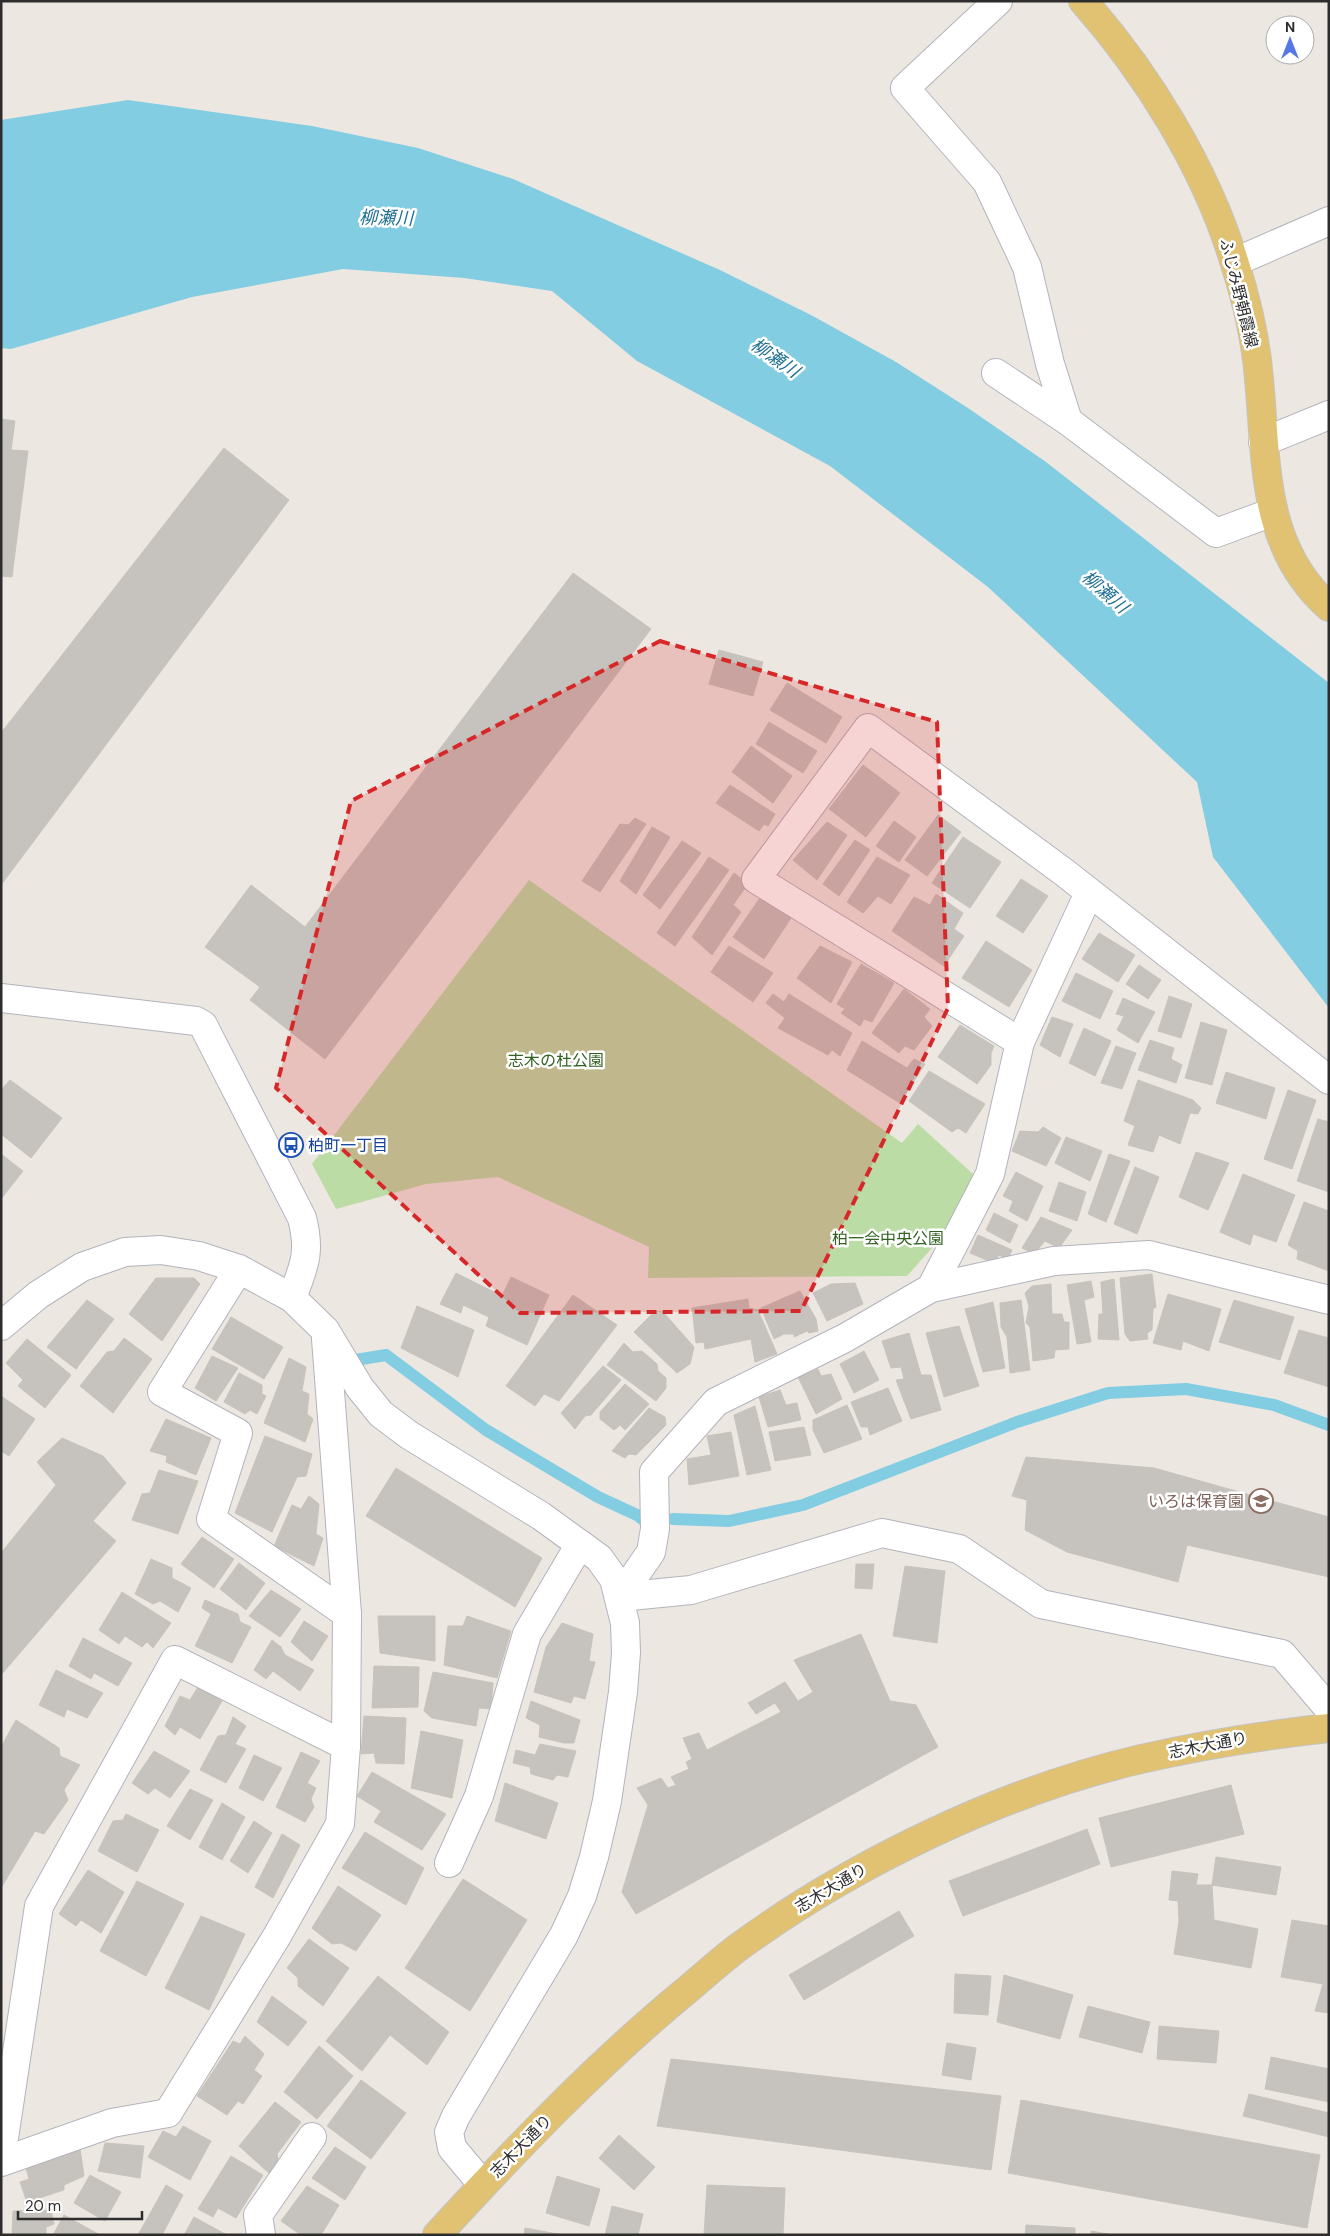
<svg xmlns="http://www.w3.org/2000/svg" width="1330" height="2236" font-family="'DM Sans','Noto Sans JP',sans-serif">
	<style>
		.green { fill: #bbdca5 }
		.water { fill: #82cde2 }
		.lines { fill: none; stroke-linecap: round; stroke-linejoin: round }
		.stream { stroke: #82cde2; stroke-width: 12 }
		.building { fill: #c6c2bd; stroke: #c8c3bb }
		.minor-casing { stroke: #b2b4bc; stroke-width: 30 }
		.major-casing { stroke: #c4c4c4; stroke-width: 30 }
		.minor { stroke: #fff; stroke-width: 28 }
		.major { stroke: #e1c272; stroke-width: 28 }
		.marked { fill: #d62828; fill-opacity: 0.2; stroke: #d62828; stroke-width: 4; stroke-dasharray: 10 6; stroke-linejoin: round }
		.labels { text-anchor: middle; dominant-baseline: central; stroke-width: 5; stroke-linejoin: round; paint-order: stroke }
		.street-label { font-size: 16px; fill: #2d2d2d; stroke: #fff }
		.park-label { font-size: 16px; fill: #346324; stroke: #fff }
		.transit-label { font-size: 16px; fill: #164399; stroke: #fff; text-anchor: start }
		.education-label { font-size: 16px; fill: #785e54; stroke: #fff; text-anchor: end }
		.water-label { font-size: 18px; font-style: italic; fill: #1e6f91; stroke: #fff }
	</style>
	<rect width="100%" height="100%" fill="#ede7e2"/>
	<polygon class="green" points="529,880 902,1143 918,1124 974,1175 950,1228 907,1276 648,1278 649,1247 498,1177 426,1184 336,1209 312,1164"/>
	<polygon class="water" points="128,100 312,126 418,148 513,179 720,270 811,315 896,362 968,408 1046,462 1329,683 1329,1008 1213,857 1197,782 988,587 830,466 637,361 552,291 464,278 343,269 192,297 11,349 1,348 1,120"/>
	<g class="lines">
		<g class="stream">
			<polyline points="343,1362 386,1355 486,1430 598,1497 637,1515 654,1528"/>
			<polyline points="673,1519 729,1521 803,1505 1017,1422 1108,1393 1186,1389 1274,1405 1329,1425"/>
		</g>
	</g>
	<g class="building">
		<polygon points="1,419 15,421 11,450 28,451 12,577 1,576"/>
		<polygon points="224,448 289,500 1,885 1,733"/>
		<polygon points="573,573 651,629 325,1059 250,1000 260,987 205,947 251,885 305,927"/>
		<polygon points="719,650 763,662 753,696 709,684"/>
		<polygon points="787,683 842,717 826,743 770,710"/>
		<polygon points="769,722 817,751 803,773 756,744"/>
		<polygon points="751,746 792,776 773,803 732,772"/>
		<polygon points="863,765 900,793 866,837 829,809"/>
		<polygon points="730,785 775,814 768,826 764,824 759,831 716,803"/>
		<polygon points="938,815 961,832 927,876 905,860"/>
		<polygon points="635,818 646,824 600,892 582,881 620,824 628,825"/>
		<polygon points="894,821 916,837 899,862 876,846"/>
		<polygon points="827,822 847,835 817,880 793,860"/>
		<polygon points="652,827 670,837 636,894 620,881"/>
		<polygon points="963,837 1001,862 970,908 932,883"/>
		<polygon points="855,840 870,850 839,896 823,884"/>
		<polygon points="682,841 701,853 660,909 643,895"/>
		<polygon points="709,857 729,870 675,946 657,933"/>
		<polygon points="877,857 910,875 891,904 878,896 863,913 847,902"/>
		<polygon points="734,873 748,884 733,905 741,912 712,955 692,937"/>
		<polygon points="1021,879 1048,896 1023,933 996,916"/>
		<polygon points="936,894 963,913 954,929 964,936 944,966 892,931 914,897 930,905"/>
		<polygon points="760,898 791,918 764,959 733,937"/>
		<polygon points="1099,933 1135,955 1118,982 1082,959"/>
		<polygon points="986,941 1032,970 1009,1007 962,978"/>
		<polygon points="729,946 773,973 753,1002 711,972"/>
		<polygon points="820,946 852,962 831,1003 797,978"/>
		<polygon points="861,964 894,983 872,1022 864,1019 860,1026 841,1013 845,1009 837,1004"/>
		<polygon points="1139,965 1161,980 1148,999 1126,984"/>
		<polygon points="1076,973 1113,991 1100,1019 1062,1001"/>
		<polygon points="904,989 930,1009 924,1017 932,1026 914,1050 905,1046 899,1053 872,1033"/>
		<polygon points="773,994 784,1002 789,994 852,1033 840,1056 832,1050 828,1055 778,1028 785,1018 766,1003"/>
		<polygon points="1169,996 1192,1004 1181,1038 1158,1031"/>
		<polygon points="1123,998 1155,1012 1138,1043 1117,1030 1124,1016 1116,1014"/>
		<polygon points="1052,1017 1073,1024 1060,1057 1040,1045"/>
		<polygon points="1201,1022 1227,1030 1212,1085 1185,1078"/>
		<polygon points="960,1025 994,1046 991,1053 991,1065 977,1084 938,1057"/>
		<polygon points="1084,1028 1111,1041 1095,1076 1069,1063"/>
		<polygon points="1150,1040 1174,1048 1171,1059 1182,1065 1176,1083 1138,1070"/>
		<polygon points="862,1041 907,1068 914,1059 925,1064 900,1103 847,1070"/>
		<polygon points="1116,1046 1136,1053 1122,1089 1101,1083"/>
		<polygon points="929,1071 985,1104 966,1133 958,1128 952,1132 909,1101"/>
		<polygon points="1226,1072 1275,1088 1266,1119 1216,1103"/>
		<polygon points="10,1080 62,1118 31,1158 1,1134 1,1090"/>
		<polygon points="1138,1080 1193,1100 1201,1108 1198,1114 1190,1113 1180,1144 1159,1135 1153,1152 1128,1145 1135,1126 1124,1121"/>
		<polygon points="1288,1090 1316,1100 1292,1169 1264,1159"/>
		<polygon points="1318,1119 1329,1122 1329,1192 1297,1181"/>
		<polygon points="1043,1127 1061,1138 1046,1166 1012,1151 1020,1131 1038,1132"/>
		<polygon points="1066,1137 1102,1151 1090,1181 1055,1163"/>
		<polygon points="1196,1152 1229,1163 1208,1210 1179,1197"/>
		<polygon points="1,1154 23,1171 1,1199"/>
		<polygon points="1109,1154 1130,1161 1106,1222 1088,1214"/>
		<polygon points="1135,1167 1159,1177 1137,1234 1114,1224"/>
		<polygon points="1016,1172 1043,1186 1027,1221 1009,1211 1013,1201 1003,1196"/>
		<polygon points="1243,1174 1295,1195 1276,1242 1253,1234 1250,1245 1220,1232"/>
		<polygon points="1059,1182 1086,1192 1077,1221 1049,1211"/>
		<polygon points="1304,1202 1329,1211 1329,1271 1297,1259 1298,1251 1288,1245"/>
		<polygon points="994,1213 1018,1225 1010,1243 986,1230"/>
		<polygon points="1041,1217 1072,1230 1059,1248 1045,1241 1034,1254 1022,1248"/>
		<polygon points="978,1235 1012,1250 1008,1259 999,1255 994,1263 970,1253"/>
		<polygon points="456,1273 502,1296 511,1277 549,1295 527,1345 486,1326 489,1317 463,1305 461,1313 440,1304"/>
		<polygon points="1152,1274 1156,1307 1153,1309 1152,1330 1147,1333 1148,1339 1130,1341 1125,1334 1120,1278"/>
		<polygon points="156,1278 194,1278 200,1284 162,1341 129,1314"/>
		<polygon points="1114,1279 1119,1340 1098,1339 1099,1314 1103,1314 1101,1282"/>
		<polygon points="1091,1281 1094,1297 1084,1300 1091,1342 1077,1344 1067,1285"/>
		<polygon points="855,1283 863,1304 827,1321 813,1293 831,1284"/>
		<polygon points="1051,1284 1052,1314 1062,1314 1064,1322 1069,1322 1069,1349 1055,1350 1054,1358 1033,1361 1030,1327 1026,1323 1029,1306 1025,1293 1032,1286"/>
		<polygon points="800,1291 816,1319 818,1331 809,1333 807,1331 794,1337 794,1334 784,1334 774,1339 761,1308"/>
		<polygon points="1168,1294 1221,1309 1209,1351 1183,1341 1181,1350 1153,1343"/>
		<polygon points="573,1295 617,1325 559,1401 544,1394 535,1406 506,1386"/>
		<polygon points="748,1299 749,1308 758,1310 777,1354 755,1362 751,1339 705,1349 704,1342 696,1343 692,1308"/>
		<polygon points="87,1300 114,1319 76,1369 47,1347"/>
		<polygon points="1021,1300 1030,1370 1010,1373 1007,1337 1001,1327 1000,1303"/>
		<polygon points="1234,1300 1294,1317 1280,1360 1219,1342"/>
		<polygon points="993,1302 1005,1368 983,1372 965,1309"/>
		<polygon points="417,1306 474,1330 458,1377 401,1348"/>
		<polygon points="659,1311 664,1313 694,1347 690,1364 677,1373 634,1332 651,1315"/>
		<polygon points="231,1317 283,1347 264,1379 212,1349"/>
		<polygon points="959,1326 979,1386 944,1397 926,1333"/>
		<polygon points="1299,1330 1329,1338 1329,1387 1284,1373"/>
		<polygon points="909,1333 921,1375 931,1375 941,1410 911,1419 896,1380 904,1379 901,1367 891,1368 882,1341"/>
		<polygon points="124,1338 152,1359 113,1413 80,1386 107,1352 114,1351"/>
		<polygon points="27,1339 71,1375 45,1408 18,1386 23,1380 6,1363"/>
		<polygon points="624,1343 633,1352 642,1351 657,1364 658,1371 666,1378 666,1388 656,1401 607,1365"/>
		<polygon points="864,1351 879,1380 854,1393 840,1364"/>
		<polygon points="212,1356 238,1368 216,1401 195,1388"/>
		<polygon points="289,1358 306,1367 302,1391 309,1394 307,1414 313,1419 305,1442 264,1423"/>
		<polygon points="603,1366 621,1380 591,1415 585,1416 575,1429 561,1413"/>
		<polygon points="818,1369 821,1376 831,1374 842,1399 816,1414 798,1377"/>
		<polygon points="239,1373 262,1385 262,1394 266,1396 257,1414 250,1410 245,1414 224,1402"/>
		<polygon points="625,1384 649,1404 625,1430 620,1425 614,1430 600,1419 600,1412"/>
		<polygon points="888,1388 902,1421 870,1435 868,1427 861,1427 851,1402"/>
		<polygon points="780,1390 786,1405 797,1403 801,1420 768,1427 759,1397"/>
		<polygon points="1,1396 35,1419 9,1456 1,1451"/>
		<polygon points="847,1405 862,1439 824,1453 813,1430 813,1420"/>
		<polygon points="755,1406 771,1470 747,1475 734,1415"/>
		<polygon points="649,1408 665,1417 666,1425 636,1455 629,1454 625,1458 612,1451"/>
		<polygon points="166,1419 211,1438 196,1475 166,1462 167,1456 150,1451"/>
		<polygon points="804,1427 811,1455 775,1461 769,1432"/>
		<polygon points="731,1432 739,1476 689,1485 687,1459 711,1455 707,1436"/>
		<polygon points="265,1436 312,1454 306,1476 297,1477 272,1532 235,1513"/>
		<polygon points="62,1438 103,1456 126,1483 93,1521 116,1541 1,1675 1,1553 56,1485 37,1462"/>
		<polygon points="1026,1457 1154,1468 1329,1517 1329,1577 1187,1545 1178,1582 1067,1552 1025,1530 1027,1500 1012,1496"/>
		<polygon points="396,1468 542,1558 515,1607 366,1516"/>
		<polygon points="159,1470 198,1481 178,1534 132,1520 142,1494 150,1493"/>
		<polygon points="309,1496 319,1504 316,1534 323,1538 314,1566 274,1546 292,1505 301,1509"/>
		<polygon points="202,1537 234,1559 214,1588 181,1564"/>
		<polygon points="151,1559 172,1568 172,1578 191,1588 178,1612 160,1601 153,1604 135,1594"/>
		<polygon points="239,1563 265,1583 246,1610 220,1589"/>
		<polygon points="856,1564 874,1564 872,1589 855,1588"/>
		<polygon points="905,1566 945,1571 937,1643 893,1636"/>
		<polygon points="271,1590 301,1609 280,1637 249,1616"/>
		<polygon points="122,1592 171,1623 153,1648 147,1642 142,1647 125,1636 119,1644 99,1630"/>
		<polygon points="205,1600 238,1614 240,1622 251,1627 232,1663 195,1646 211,1614 202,1608"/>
		<polygon points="378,1616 435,1616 435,1661 380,1653"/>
		<polygon points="467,1616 511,1631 497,1678 444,1665 448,1626 463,1626"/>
		<polygon points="304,1621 328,1636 312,1661 291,1642"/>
		<polygon points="562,1623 593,1634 589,1661 595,1662 585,1699 574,1696 571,1703 534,1692 546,1647"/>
		<polygon points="861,1634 890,1701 916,1705 938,1747 636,1914 622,1892 648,1805 637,1788 661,1778 668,1788 676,1785 671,1777 689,1769 686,1762 692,1759 683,1738 699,1733 707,1750 781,1712 775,1703 756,1714 748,1703 785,1682 798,1701 813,1692 794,1660"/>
		<polygon points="83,1638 132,1663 118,1686 94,1673 91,1679 69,1666"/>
		<polygon points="272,1640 281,1647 285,1655 314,1670 300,1691 273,1671 266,1679 254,1670"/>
		<polygon points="374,1666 419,1667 418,1707 372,1708"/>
		<polygon points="56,1670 103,1693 87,1718 67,1709 64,1717 39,1705"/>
		<polygon points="433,1672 493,1683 491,1709 479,1708 476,1726 432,1718 424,1711"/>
		<polygon points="198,1687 222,1701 200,1739 180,1727 175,1735 165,1726 180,1696 190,1700"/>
		<polygon points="531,1701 580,1720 574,1743 564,1743 539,1737 540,1725 526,1718"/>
		<polygon points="364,1716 406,1718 404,1764 376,1763 374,1753 361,1754"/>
		<polygon points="233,1717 246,1726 235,1744 246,1749 226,1783 200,1770 218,1736 226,1735"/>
		<polygon points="16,1720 59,1748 60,1756 80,1765 64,1790 68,1800 44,1834 35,1831 1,1888 1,1747"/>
		<polygon points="421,1731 463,1740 452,1798 411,1788"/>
		<polygon points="540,1744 576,1751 568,1777 557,1775 553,1780 531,1774 530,1767 513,1763 516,1750 535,1755"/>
		<polygon points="154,1751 190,1771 170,1798 155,1788 148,1794 132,1783"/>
		<polygon points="301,1752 320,1761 307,1783 316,1788 311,1799 314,1807 305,1822 276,1807"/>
		<polygon points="254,1755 282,1768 263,1801 239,1788"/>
		<polygon points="372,1772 446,1814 422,1850 374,1822 381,1811 357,1796"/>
		<polygon points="505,1783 558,1803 546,1839 495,1821"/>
		<polygon points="1231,1785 1244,1834 1111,1867 1099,1818"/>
		<polygon points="190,1789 213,1800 190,1840 167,1826"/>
		<polygon points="222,1803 245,1817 222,1860 199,1847"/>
		<polygon points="126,1814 159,1830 137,1872 98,1851 113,1821 123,1820"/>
		<polygon points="254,1821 272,1833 248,1873 230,1861"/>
		<polygon points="1087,1829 1100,1864 963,1916 949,1881"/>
		<polygon points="365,1832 424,1868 406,1905 342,1868"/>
		<polygon points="282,1834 300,1845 273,1898 255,1887"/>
		<polygon points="1216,1857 1281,1867 1276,1895 1212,1885"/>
		<polygon points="88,1870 124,1892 101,1933 81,1920 76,1926 59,1914"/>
		<polygon points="1172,1871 1198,1874 1196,1885 1212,1885 1214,1920 1258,1929 1251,1968 1174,1954 1179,1921 1178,1901 1169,1900"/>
		<polygon points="463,1879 527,1920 470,2011 405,1968"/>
		<polygon points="137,1881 184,1904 146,1976 100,1951"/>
		<polygon points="338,1886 381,1915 356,1951 341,1943 332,1944 312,1928"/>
		<polygon points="899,1911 914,1936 804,2000 789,1975"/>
		<polygon points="201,1916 245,1934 209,2010 165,1988"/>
		<polygon points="1292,1920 1329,1926 1329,2013 1315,2011 1323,1984 1281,1977"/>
		<polygon points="309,1939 349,1968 323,2006 298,1986 298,1978 287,1968"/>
		<polygon points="955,1974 991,1976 988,2015 954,2013"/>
		<polygon points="1004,1975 1073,1995 1060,2039 997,2022"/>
		<polygon points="378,1976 449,2032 427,2065 390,2035 362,2071 326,2041"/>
		<polygon points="272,1996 307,2022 288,2046 257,2022"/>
		<polygon points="1088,2006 1150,2022 1142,2053 1079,2037"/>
		<polygon points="1159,2026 1219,2031 1216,2063 1157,2059"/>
		<polygon points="245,2036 264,2054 254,2070 262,2076 243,2104 238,2101 227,2115 197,2096 233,2041 240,2044"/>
		<polygon points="947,2043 976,2048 971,2080 942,2075"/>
		<polygon points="319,2046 353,2076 317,2119 284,2092"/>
		<polygon points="1271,2057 1329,2069 1329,2102 1265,2089"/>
		<polygon points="671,2059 1001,2096 991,2170 657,2126"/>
		<polygon points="361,2080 406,2113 371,2159 327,2126"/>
		<polygon points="1249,2094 1329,2113 1329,2137 1243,2116"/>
		<polygon points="1021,2100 1320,2155 1307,2228 1008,2173"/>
		<polygon points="275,2102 301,2122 277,2154 279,2163 270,2174 239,2146"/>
		<polygon points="183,2126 211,2141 190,2180 148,2157 163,2131 176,2137"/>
		<polygon points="619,2135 655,2167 634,2190 599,2158"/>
		<polygon points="105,2143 144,2146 140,2178 98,2171"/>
		<polygon points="335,2147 366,2167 345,2200 312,2178"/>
		<polygon points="80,2149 84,2176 64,2185 64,2190 27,2202 20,2182 29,2179 26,2168"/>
		<polygon points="231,2156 263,2175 236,2218 218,2208 213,2217 198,2209"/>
		<polygon points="90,2175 121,2192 105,2221 74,2203"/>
		<polygon points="557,2176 600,2189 589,2226 546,2213"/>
		<polygon points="166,2185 183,2195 162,2235 138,2235"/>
		<polygon points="707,2185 785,2188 783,2235 704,2235"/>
		<polygon points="307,2186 339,2205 321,2235 301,2235 281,2221"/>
		<polygon points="612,2206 643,2214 638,2235 605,2235"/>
		<polygon points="51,2210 54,2224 46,2227 46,2235 12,2235 13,2211"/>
		<polygon points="64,2215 100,2235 53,2235"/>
		<polygon points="194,2217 227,2235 184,2235"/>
		<polygon points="1026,2225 1075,2228 1075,2235 1025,2235"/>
		<polygon points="525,2228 563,2235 524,2235"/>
		<polygon points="1091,2231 1114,2235 1091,2235"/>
	</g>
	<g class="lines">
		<defs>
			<g id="minor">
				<polyline points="998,1 905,88 987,182 1027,267 1050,364 1068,421"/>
				<polyline points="1235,262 1329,221"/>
				<polyline points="996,373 1068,421 1216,533 1273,512"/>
				<polyline points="1263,442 1329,415"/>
				<path d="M 1,998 L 196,1021 L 203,1025 L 302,1218 C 311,1253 304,1266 292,1298"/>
				<polyline points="1020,1042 1089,893"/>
				<polyline points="239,1269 162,1392 238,1433 211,1519 347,1614"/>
				<polyline points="931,1288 990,1174 1020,1042 756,879 868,728 1065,873 1329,1080"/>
				<polyline points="1,1326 38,1295 82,1267 125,1252 161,1250 199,1256 239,1269 292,1298 325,1330 360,1388 381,1414 409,1435 541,1516 599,1558 614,1579 625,1623 626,1653 623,1692 607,1801 594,1857 582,1896 564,1935 456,2116 449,2132 452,2148 483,2185"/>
				<polyline points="620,1597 651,1552 655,1529 654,1472 716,1402 845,1338 931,1288 1054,1261 1149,1255 1329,1300"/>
				<polyline points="620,1597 691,1590 882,1533 959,1549 1041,1604 1282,1654 1329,1709"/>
				<polyline points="449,1863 479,1796 527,1634 580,1544"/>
				<polyline points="1,2158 39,1906 175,1660 346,1746"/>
				<polyline points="1,2162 112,2123 168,2113 277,1936 340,1824 346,1746 347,1614 326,1339"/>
				<polyline points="261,2235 258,2215 312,2137"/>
			</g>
			<g id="major">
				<path d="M 1083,1 C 1147,73 1206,169 1234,261 C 1246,298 1256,341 1259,379 C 1267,462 1261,547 1329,607"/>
				<path d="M 437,2235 C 516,2149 597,2064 687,1990 C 704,1976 721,1960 740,1946 C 854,1863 1003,1791 1141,1759 C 1203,1745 1265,1735 1329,1728"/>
			</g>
		</defs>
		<use href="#minor" class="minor-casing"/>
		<use href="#major" class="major-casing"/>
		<use href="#minor" class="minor"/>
		<use href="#major" class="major"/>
	</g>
	<path class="marked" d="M 660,641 L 937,722 L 948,1008 L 801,1311 L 520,1313 L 276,1088 L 351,801 Z"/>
	<defs>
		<symbol id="bus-ring" viewBox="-11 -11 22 22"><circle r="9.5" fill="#fff" stroke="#1a4fb4" stroke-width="1.5"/><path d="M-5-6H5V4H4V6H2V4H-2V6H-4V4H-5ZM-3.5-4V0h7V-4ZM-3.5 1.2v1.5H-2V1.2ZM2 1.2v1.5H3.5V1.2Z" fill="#1a4fb4"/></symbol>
		<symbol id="school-ring" viewBox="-11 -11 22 22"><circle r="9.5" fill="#fff" stroke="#8d6e63" stroke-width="1.5"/><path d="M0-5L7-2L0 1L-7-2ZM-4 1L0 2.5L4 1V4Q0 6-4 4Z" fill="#8d6e63"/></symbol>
	</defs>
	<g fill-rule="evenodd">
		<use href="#bus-ring" x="277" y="1131" width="28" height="28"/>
		<use href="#school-ring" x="1247" y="1487" width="28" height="28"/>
	</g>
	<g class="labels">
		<g class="street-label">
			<text transform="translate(1239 293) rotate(76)">ふじみ野朝霞線</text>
			<text transform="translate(1208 1745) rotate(-11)">志木大通り</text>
			<text transform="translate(831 1888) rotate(-31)">志木大通り</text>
			<text transform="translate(521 2146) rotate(-46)">志木大通り</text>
		</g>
		<g class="park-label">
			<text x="556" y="1060">志木の杜公園</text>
			<text x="888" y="1238">柏一会中央公園</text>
		</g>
		<g class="transit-label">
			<text x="308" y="1145">柏町一丁目</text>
		</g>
		<g class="education-label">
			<text x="1244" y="1501">いろは保育園</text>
		</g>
		<g class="water-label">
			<text transform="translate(386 218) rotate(1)">柳瀬川</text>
			<text transform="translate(775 358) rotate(35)">柳瀬川</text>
			<text transform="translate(1105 592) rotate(41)">柳瀬川</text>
		</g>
	</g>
	<rect width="1330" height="2236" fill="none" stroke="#2d2d2d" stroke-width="5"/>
	<g transform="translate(1290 40)"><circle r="24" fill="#ffffff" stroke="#ababab"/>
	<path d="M0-4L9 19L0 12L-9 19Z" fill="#5678e6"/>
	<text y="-8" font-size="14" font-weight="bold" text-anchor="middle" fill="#2d2d2d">N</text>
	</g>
	<path d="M18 2211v8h124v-8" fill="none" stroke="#2d2d2d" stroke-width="2.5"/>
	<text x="25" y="2211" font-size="15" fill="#2d2d2d" stroke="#ffffff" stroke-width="4" paint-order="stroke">20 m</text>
</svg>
